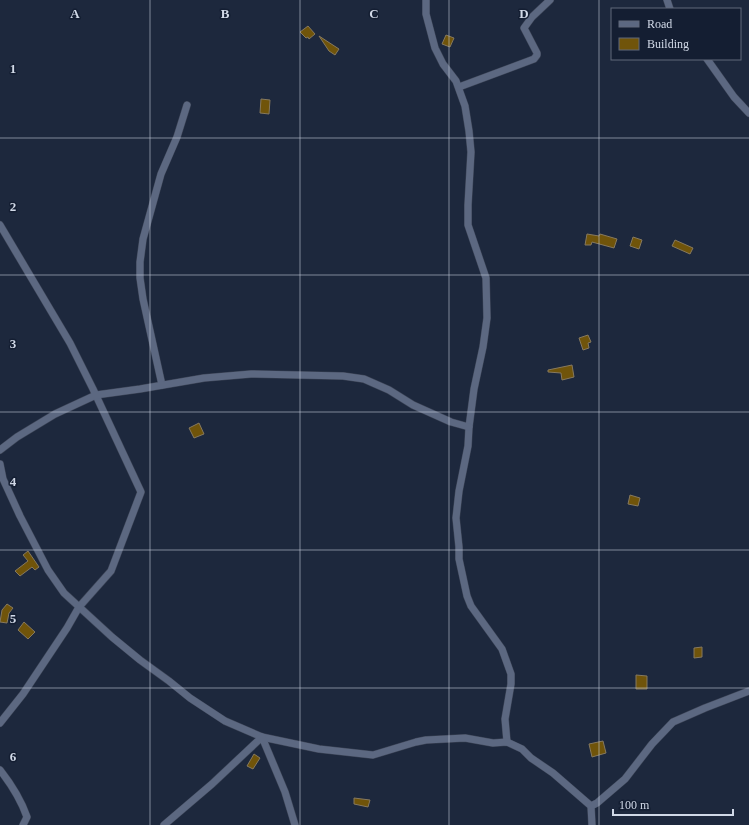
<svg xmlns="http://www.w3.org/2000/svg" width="749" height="825" font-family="'Times New Roman',serif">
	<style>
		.building { fill: #70540a; stroke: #86795f }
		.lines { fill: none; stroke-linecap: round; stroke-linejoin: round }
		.minor-casing { stroke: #3c4456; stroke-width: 8 }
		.minor { stroke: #5c6881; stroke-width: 7 }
		.grid { fill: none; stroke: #d1d9e7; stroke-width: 1; stroke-opacity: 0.55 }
		.grid-label { font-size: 13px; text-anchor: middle; font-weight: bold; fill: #d1d9e7; stroke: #141e32; stroke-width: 3; stroke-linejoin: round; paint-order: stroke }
	</style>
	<rect width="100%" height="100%" fill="#1d283d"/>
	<g class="building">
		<polygon points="308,26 315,34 309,39 308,37 306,38 300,32"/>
		<polygon points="446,35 454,38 450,47 442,44"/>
		<polygon points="319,36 339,49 335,55 329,51"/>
		<polygon points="261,99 270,100 269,114 260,113"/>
		<polygon points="587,234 599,236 600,234 617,239 614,248 592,242 591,245 585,245"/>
		<polygon points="633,237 642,240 639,249 630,246"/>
		<polygon points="675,240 693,248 690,254 672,246"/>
		<polygon points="588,335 591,342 588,343 589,348 583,350 579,338"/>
		<polygon points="572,365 574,377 562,380 561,373 548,372 548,370"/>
		<polygon points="199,423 204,434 194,438 189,428"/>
		<polygon points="630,495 640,498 638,506 628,504"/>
		<polygon points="28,551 39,567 35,570 32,567 20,576 15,571 28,561 23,555"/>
		<polygon points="7,604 13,608 9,613 7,623 0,622 2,610"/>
		<polygon points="24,622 35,632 28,639 18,630"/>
		<polygon points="702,647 702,657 694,658 694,648"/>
		<polygon points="636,675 647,676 647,689 636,689"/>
		<polygon points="603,741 606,753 592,757 589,744"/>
		<polygon points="254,754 260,758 253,769 247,766"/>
		<polygon points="354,798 370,800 368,807 354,804"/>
	</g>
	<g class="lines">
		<defs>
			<g id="minor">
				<polyline points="426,0 426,14 435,48 443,64 456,81 465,106 469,131 471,152 468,205 468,225 486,278 487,318 483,347 474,389 469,427 468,446 459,491 456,518 459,547 459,559 467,596 471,606 502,649 511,674 511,684 505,719 507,742"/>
				<polyline points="667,0 670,9"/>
				<polyline points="707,59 734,97 749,113"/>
				<polyline points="459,87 534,59 537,55 537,53 524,28 532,17 550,0"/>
				<polyline points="0,225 70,343 93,389 141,492 111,571 79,607 67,628 23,694 0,723"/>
				<polyline points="162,385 143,299 140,278 140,262 143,239 161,174 177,137 187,105"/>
				<polyline points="0,450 17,437 55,414 96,395 140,389 204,378 251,374 343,376 364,379 389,390 413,405 451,422 469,427"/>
				<polyline points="0,464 3,479 20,516 48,570 64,593 112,637 140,660 169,681 190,698 225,721 262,737 319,749 373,755 416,742 426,740 465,738 493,743 507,742 522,749 531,758 553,773 591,806 592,825"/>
				<path d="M 0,770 C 11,784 21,800 27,817 L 23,825"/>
				<polyline points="591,806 597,803 625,779 652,744 673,722 705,708 749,691"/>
				<polyline points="164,825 212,784 262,737 285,792 295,825"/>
			</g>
		</defs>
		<use href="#minor" class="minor-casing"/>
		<use href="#minor" class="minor"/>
	</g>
	<path class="grid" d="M 150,0 L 150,825M 300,0 L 300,825M 449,0 L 449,825M 599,0 L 599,825M 0,138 L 749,138M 0,275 L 749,275M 0,412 L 749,412M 0,550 L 749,550M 0,688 L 749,688"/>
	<g class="grid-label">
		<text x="75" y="18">A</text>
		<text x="225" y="18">B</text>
		<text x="374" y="18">C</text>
		<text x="524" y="18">D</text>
		<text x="13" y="73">1</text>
		<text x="13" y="211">2</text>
		<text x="13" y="348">3</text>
		<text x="13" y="486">4</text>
		<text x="13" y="623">5</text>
		<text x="13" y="761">6</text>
	</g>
	<rect x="611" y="8" width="130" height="52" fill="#141e32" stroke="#60697a"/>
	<rect x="619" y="21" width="20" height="6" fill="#5c6881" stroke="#60697a"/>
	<text x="647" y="28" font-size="12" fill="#d1d9e7">Road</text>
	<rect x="619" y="38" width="20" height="12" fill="#70540a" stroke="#60697a"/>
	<text x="647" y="48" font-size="12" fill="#d1d9e7">Building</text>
	<path d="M613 809v6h120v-6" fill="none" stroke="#d1d9e7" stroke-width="2"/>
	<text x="619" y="809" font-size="12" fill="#d1d9e7" stroke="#141e32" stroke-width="3" paint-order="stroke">100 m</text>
</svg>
